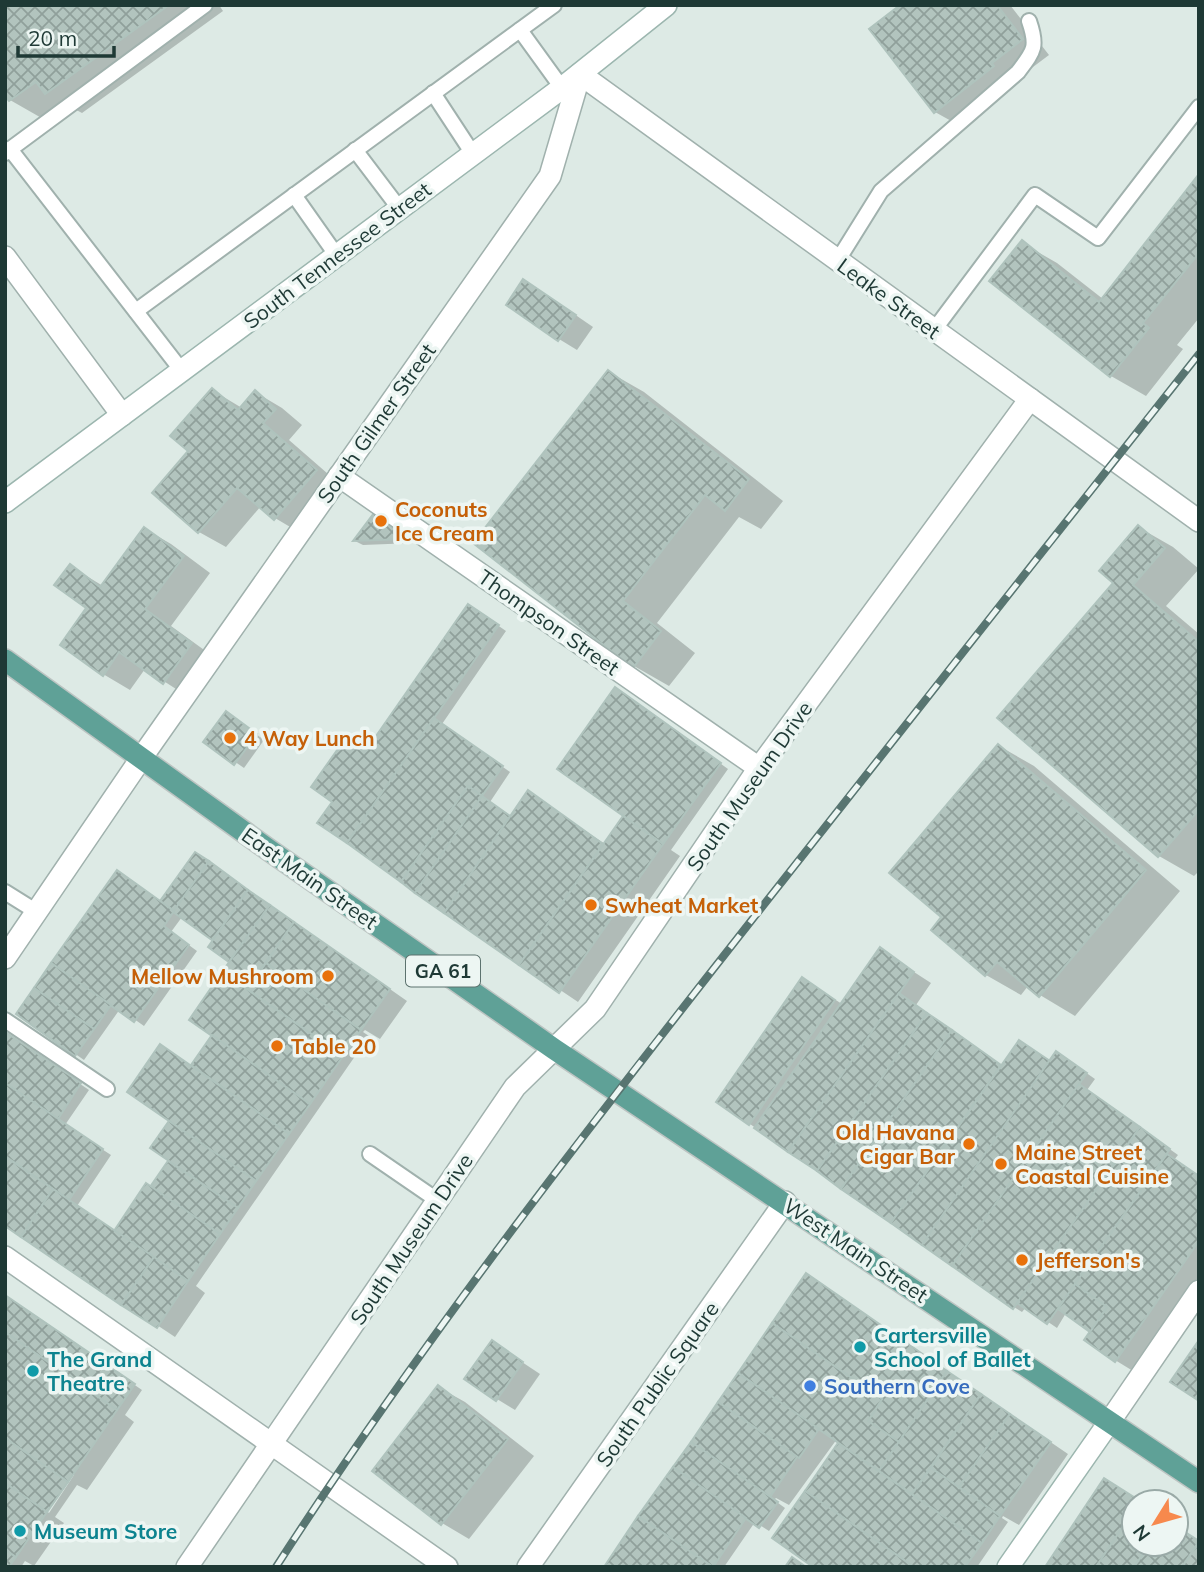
<svg xmlns="http://www.w3.org/2000/svg" width="1204" height="1572" font-family="Mulish,sans-serif">
	<style>
		.shadow { fill: #0003; fill-rule: evenodd }
		.building { fill: url(#building-cross-hatch); stroke: #afc3bd; stroke-width: 2 }
		.lines { fill: none; stroke-linecap: round; stroke-linejoin: round }
		.service-casing { stroke: #a0b1ad; stroke-width: 18 }
		.minor-casing { stroke: #a0b1ad; stroke-width: 24 }
		.tertiary-casing { stroke: #a0b1ad; stroke-width: 24 }
		.secondary-casing { stroke: #9cb6af; stroke-width: 24 }
		.primary-casing { stroke: #bcc4c2; stroke-width: 24 }
		.service { stroke: #fff; stroke-width: 14 }
		.minor { stroke: #fff; stroke-width: 21 }
		.tertiary { stroke: #fff; stroke-width: 21 }
		.secondary { stroke: #fff; stroke-width: 21 }
		.primary { stroke: #5fa197; stroke-width: 21 }
		.rail-casing { stroke: #587571; stroke-width: 8 }
		.rail { stroke: #edf6f3; stroke-width: 5; stroke-dasharray: 16; stroke-linecap: butt }
		.food-dot { fill: #e8710a; stroke: #edf6f3; stroke-width: 2.5 }
		.culture-dot { fill: #0f9aa8; stroke: #edf6f3; stroke-width: 2.5 }
		.shop-dot { fill: #3f7fe0; stroke: #edf6f3; stroke-width: 2.5 }
		.labels { text-anchor: middle; dominant-baseline: central; stroke-width: 7; stroke-linejoin: round; paint-order: stroke }
		.shield { fill: #edf6f3; stroke: #5c726e; stroke-width: 2 }
		.shield-label { font-size: 19px; font-weight: bold; fill: #1e3935 }
		.street-label { font-size: 21px; fill: #1e3935; stroke: #edf6f3 }
		.food-label { font-size: 21px; font-weight: bold; fill: #c56008; stroke: #edf6f3; text-anchor: start }
		.culture-label { font-size: 21px; font-weight: bold; fill: #0d838f; stroke: #edf6f3; text-anchor: start }
		.shop-label { font-size: 21px; font-weight: bold; fill: #366cbe; stroke: #edf6f3; text-anchor: start }
	</style>
	<defs>
		<pattern id="building-cross-hatch" width="8" height="8" patternUnits="userSpaceOnUse" patternTransform="scale(1.75)"><rect width="8" height="8" fill="#b2c4be"/><path d="M0 0l8 8M0 8l8-8" fill="none" stroke="#90a09b"/></pattern>
	</defs>
	<rect width="100%" height="100%" fill="#ddeae5"/>
	<g class="shadow">
		<polygon points="5,5 219,5 223,11 82,113 67,105 45,120 10,100"/>
		<polygon points="903,5 1010,5 1049,55 1017,79 1020,82 962,127 935,112"/>
		<polygon points="1199,177 1199,318 1177,345 1183,349 1146,396 1111,376 991,281 1022,243 1057,263 1103,299"/>
		<polygon points="542,292 593,327 577,350 559,339"/>
		<polygon points="609,372 644,392 783,501 761,529 739,517 657,623 695,653 669,686 634,666 476,543"/>
		<polygon points="212,390 242,408 255,392 282,408 302,425 289,440 343,487 302,534 275,518 261,506 226,547 199,532 190,451"/>
		<polygon points="378,511 419,539 413,543 363,545 355,541"/>
		<polygon points="1138,527 1173,547 1199,569 1166,606 1199,634 1199,871 1194,876 1159,856 999,718 1116,583"/>
		<polygon points="145,529 171,544 210,573 171,626 218,660 190,698 145,669 130,690 103,674 88,608 70,566 103,586"/>
		<polygon points="477,611 506,631 442,724 510,772 490,802 512,818 529,793 605,844 632,824 624,694 728,769 671,850 680,856 578,1002 445,912 368,751"/>
		<polygon points="235,718 264,740 244,768 205,741"/>
		<polygon points="999,746 1034,766 1180,891 1075,1016 1040,995 1028,986 1021,995 986,975 943,917"/>
		<polygon points="204,859 407,1001 380,1039 365,1030 363,1032 369,1036 196,1286 205,1293 175,1337 5,1224 5,1033 89,1090 65,1125 111,1155 77,1206 115,1232 151,1189 171,1161 152,1148 171,1120 192,1067 214,1035 192,1019 232,962 210,947 215,940 182,917 171,932 197,951 144,1026 120,1009 84,1060 18,1014 161,902"/>
		<polygon points="880,950 931,983 916,1005 1002,1066 1051,1063 1065,1058 1095,1079 1087,1090 1178,1155 1174,1160 1199,1176 1199,1276 1133,1371 1115,1360 1092,1332 1066,1313 1057,1328 1026,1307 1022,1312 1014,1307 750,1124 803,979 842,1004"/>
		<polygon points="807,1276 1068,1454 1019,1525 1003,1516 1002,1518 1008,1522 977,1567 816,1567 774,1538 841,1442 837,1439 789,1505 776,1498 774,1500 785,1508 769,1531 755,1522 724,1567 606,1567"/>
		<path d="M 5,1296 L 142,1390 L 125,1415 L 134,1422 L 87,1490 L 77,1485 L 55,1517 L 64,1523 L 34,1566 L 25,1561 L 21,1567 L 5,1567 ZM 71,1473 L 74,1475 L 49,1513 L 46,1510 Z"/>
		<polygon points="492,1342 540,1374 515,1410 497,1399"/>
		<polygon points="438,1387 465,1402 534,1456 469,1539 442,1523 374,1470"/>
	</g>
	<g class="building">
		<polygon points="5,5 169,5 45,94 36,82 9,101 5,96"/>
		<polygon points="900,5 997,5 1023,39 992,63 994,66 934,113 869,29"/>
		<polygon points="1199,174 1199,253 1143,323 1149,328 1110,377 989,281 1022,240 1099,302"/>
		<polygon points="523,279 576,315 558,341 506,305"/>
		<polygon points="608,370 749,479 725,511 705,495 623,601 661,631 633,668 473,543"/>
		<polygon points="212,388 238,410 255,390 276,409 263,423 317,470 274,520 237,488 198,533 152,493 188,451 170,436"/>
		<polygon points="377,509 412,533 404,539 353,541"/>
		<polygon points="1138,525 1165,548 1133,585 1199,642 1199,810 1158,857 997,718 1113,583 1099,571"/>
		<polygon points="144,527 184,556 145,609 192,643 163,684 119,652 103,676 60,645 86,608 54,585 70,564 100,587"/>
		<polygon points="468,604 499,625 347,843 317,823 332,802 311,787 347,736 367,749"/>
		<polygon points="615,687 721,763 663,844 557,769"/>
		<polygon points="226,711 257,734 234,765 203,742"/>
		<polygon points="434,718 503,766 482,796 468,786 401,882 347,843"/>
		<polygon points="998,744 1146,870 1039,997 997,962 985,976 931,930 941,917 889,873"/>
		<polygon points="468,786 482,796 415,893 401,882"/>
		<polygon points="528,790 603,844 519,965 444,913"/>
		<polygon points="482,796 510,816 444,913 415,893"/>
		<polygon points="623,816 663,844 559,993 519,965"/>
		<polygon points="195,852 209,861 174,911 160,901"/>
		<polygon points="209,861 248,890 212,940 173,912"/>
		<polygon points="117,870 174,911 164,926 189,945 134,1022 51,963"/>
		<polygon points="248,890 270,905 229,962 208,947"/>
		<polygon points="270,905 294,922 247,989 222,972"/>
		<polygon points="294,922 390,989 361,1030 266,963"/>
		<polygon points="880,947 914,972 788,1152 754,1128"/>
		<polygon points="51,963 111,1005 94,1029 34,988"/>
		<polygon points="266,963 361,1030 343,1056 247,989"/>
		<polygon points="222,972 343,1056 310,1104 189,1020"/>
		<polygon points="802,977 835,1000 749,1125 716,1102"/>
		<polygon points="34,988 94,1029 75,1056 16,1014"/>
		<polygon points="899,993 927,1013 817,1171 788,1152"/>
		<polygon points="927,1013 952,1030 841,1189 817,1171"/>
		<polygon points="952,1030 1001,1065 891,1223 841,1189"/>
		<polygon points="5,1032 81,1083 58,1119 5,1083"/>
		<polygon points="212,1035 310,1104 289,1134 191,1065"/>
		<polygon points="1019,1040 1050,1061 922,1245 891,1223"/>
		<polygon points="160,1044 289,1134 256,1181 127,1092"/>
		<polygon points="1056,1051 1087,1073 952,1266 922,1245"/>
		<polygon points="5,1083 103,1149 69,1200 5,1156"/>
		<polygon points="1079,1084 1140,1127 1013,1309 952,1266"/>
		<polygon points="169,1121 256,1181 238,1208 150,1148"/>
		<polygon points="1140,1127 1170,1149 1047,1324 1017,1303"/>
		<polygon points="1167,1154 1199,1176 1199,1241 1115,1362 1084,1340 1107,1307 1075,1284"/>
		<polygon points="7,1158 53,1189 21,1237 5,1226 5,1161"/>
		<polygon points="168,1161 238,1208 220,1234 150,1187"/>
		<polygon points="146,1183 220,1234 188,1281 114,1231"/>
		<polygon points="53,1189 154,1257 121,1305 21,1237"/>
		<polygon points="154,1257 188,1281 157,1328 121,1305"/>
		<polygon points="806,1273 947,1371 899,1442 868,1421 882,1399 772,1323"/>
		<polygon points="1075,1284 1107,1307 1090,1332 1058,1309"/>
		<polygon points="5,1295 135,1384 117,1410 5,1332"/>
		<polygon points="772,1323 882,1399 868,1421 899,1442 879,1471 738,1373"/>
		<polygon points="5,1332 117,1410 68,1482 5,1438"/>
		<polygon points="492,1340 523,1362 496,1401 464,1379"/>
		<polygon points="1199,1340 1199,1401 1170,1382"/>
		<polygon points="947,1371 981,1394 912,1494 879,1471"/>
		<polygon points="738,1373 819,1429 799,1458 718,1402"/>
		<polygon points="438,1385 508,1439 441,1525 372,1471"/>
		<polygon points="981,1394 1010,1414 959,1487 931,1468"/>
		<polygon points="718,1402 797,1457 770,1497 691,1442"/>
		<polygon points="1010,1414 1051,1442 1000,1516 959,1487"/>
		<polygon points="5,1438 68,1482 47,1512 5,1483"/>
		<polygon points="691,1442 778,1502 759,1528 673,1467"/>
		<polygon points="838,1443 982,1543 965,1567 914,1567 805,1491"/>
		<polygon points="673,1467 746,1518 713,1567 638,1516"/>
		<polygon points="931,1468 1000,1516 982,1543 912,1494"/>
		<polygon points="1104,1478 1140,1501 1134,1502 1134,1510 1096,1567 1045,1567"/>
		<polygon points="5,1483 47,1512 16,1557 5,1550"/>
		<polygon points="805,1491 914,1567 813,1567 772,1538"/>
		<polygon points="1134,1510 1134,1544 1150,1544 1134,1567 1096,1567"/>
		<polygon points="638,1516 713,1567 604,1567"/>
		<polygon points="1176,1526 1199,1541 1182,1567 1134,1567 1150,1544 1176,1544"/>
		<polygon points="1199,1543 1199,1567 1182,1567"/>
		<polygon points="5,1550 16,1557 9,1567 5,1567"/>
		<polygon points="792,1557 806,1567 785,1567"/>
	</g>
	<g class="lines">
		<defs>
			<g id="service">
				<polyline points="520,30 562,88"/>
				<polyline points="433,93 473,154"/>
				<polyline points="10,149 182,371"/>
				<polyline points="355,150 399,208"/>
				<polyline points="5,153 205,5"/>
				<polyline points="294,195 337,256"/>
				<path d="M 838,260 L 881,191 L 1018,72 C 1034,51 1038,47 1029,21"/>
				<polyline points="136,311 554,5"/>
				<polyline points="934,330 1035,195 1098,238 1199,107"/>
				<polyline points="5,892 37,912"/>
				<polyline points="5,1020 107,1089"/>
				<polyline points="370,1154 437,1200"/>
			</g>
			<g id="minor">
				<polyline points="5,257 122,415"/>
				<polyline points="339,476 759,768"/>
				<polyline points="142,757 550,176 580,74 1199,521"/>
				<polyline points="187,1567 515,1087 595,1009 759,768 1030,399"/>
				<polyline points="528,1567 785,1202"/>
			</g>
			<g id="tertiary">
				<polyline points="5,958 142,757"/>
				<polyline points="5,1257 447,1567"/>
				<polyline points="1110,1421 1199,1291"/>
			</g>
			<g id="secondary">
				<polyline points="5,502 562,88 666,5"/>
				<polyline points="1008,1567 1110,1421"/>
			</g>
			<polyline id="primary" points="5,660 269,850 554,1049 1199,1482"/>
		</defs>
		<use href="#service" class="service-casing"/>
		<use href="#minor" class="minor-casing"/>
		<use href="#tertiary" class="tertiary-casing"/>
		<use href="#secondary" class="secondary-casing"/>
		<use href="#primary" class="primary-casing"/>
		<use href="#service" class="service"/>
		<use href="#minor" class="minor"/>
		<use href="#tertiary" class="tertiary"/>
		<use href="#secondary" class="secondary"/>
		<use href="#primary" class="primary"/>
		<defs>
			<path id="rail" d="M 276,1567 C 424,1337 593,1122 762,907 C 907,723 1053,538 1199,354"/>
		</defs>
		<use href="#rail" class="rail-casing"/>
		<use href="#rail" class="rail"/>
	</g>
	<g class="food-dot">
		<circle cx="381" cy="521" r="7"/>
		<circle cx="230" cy="738" r="7"/>
		<circle cx="591" cy="905" r="7"/>
		<circle cx="328" cy="976" r="7"/>
		<circle cx="277" cy="1046" r="7"/>
		<circle cx="969" cy="1144" r="7"/>
		<circle cx="1001" cy="1164" r="7"/>
		<circle cx="1022" cy="1260" r="7"/>
	</g>
	<g class="culture-dot">
		<circle cx="860" cy="1347" r="7"/>
		<circle cx="33" cy="1371" r="7"/>
		<circle cx="20" cy="1531" r="7"/>
	</g>
	<circle class="shop-dot" cx="810" cy="1386" r="7"/>
	<g class="labels">
		<rect class="shield" x="406" y="955.5" width="74" height="31" rx="5"/>
		<g class="shield-label">
			<text x="443" y="971">GA 61</text>
		</g>
		<g class="street-label">
			<text transform="translate(337 255) rotate(-37)">South Tennessee Street</text>
			<text transform="translate(889 298) rotate(36)">Leake Street</text>
			<text transform="translate(376 423) rotate(-55)">South Gilmer Street</text>
			<text transform="translate(549 622) rotate(35)">Thompson Street</text>
			<text transform="translate(749 786) rotate(-55)">South Museum Drive</text>
			<text transform="translate(310 878) rotate(35)">East Main Street</text>
			<text transform="translate(411 1239) rotate(-56)">South Museum Drive</text>
			<text transform="translate(856 1250) rotate(34)">West Main Street</text>
			<text transform="translate(657 1384) rotate(-55)">South Public Square</text>
		</g>
		<g class="food-label">
			<text x="395" y="509">Coconuts<tspan x="395" dy="24">Ice Cream</tspan></text>
			<text x="244" y="738">4 Way Lunch</text>
			<text x="605" y="905">Swheat Market</text>
			<text x="314" y="976" text-anchor="end">Mellow Mushroom</text>
			<text x="291" y="1046">Table 20</text>
			<text x="955" y="1132" text-anchor="end">Old Havana<tspan x="955" dy="24">Cigar Bar</tspan></text>
			<text x="1015" y="1152">Maine Street<tspan x="1015" dy="24">Coastal Cuisine</tspan></text>
			<text x="1036" y="1260">Jefferson's</text>
		</g>
		<g class="culture-label">
			<text x="874" y="1335">Cartersville<tspan x="874" dy="24">School of Ballet</tspan></text>
			<text x="47" y="1359">The Grand<tspan x="47" dy="24">Theatre</tspan></text>
			<text x="34" y="1531">Museum Store</text>
		</g>
		<g class="shop-label">
			<text x="824" y="1386">Southern Cove</text>
		</g>
	</g>
	<rect width="1204" height="1572" fill="none" stroke="#1e3935" stroke-width="14"/>
	<g transform="translate(1155 1523) rotate(233)"><circle r="33" fill="#edf6f3" stroke="#9aaaa7" stroke-width="2"/>
	<path d="M0-5L12 26L0 18L-12 26Z" fill="#f7894d"/>
	<text y="-10" font-size="19" font-weight="bold" text-anchor="middle" fill="#1e3935">N</text>
	</g>
	<path d="M18 46v10h96v-10" fill="none" stroke="#1e3935" stroke-width="3.5"/>
	<text x="28" y="46" font-size="21" fill="#1e3935" stroke="#edf6f3" stroke-width="5" paint-order="stroke">20 m</text>
</svg>
